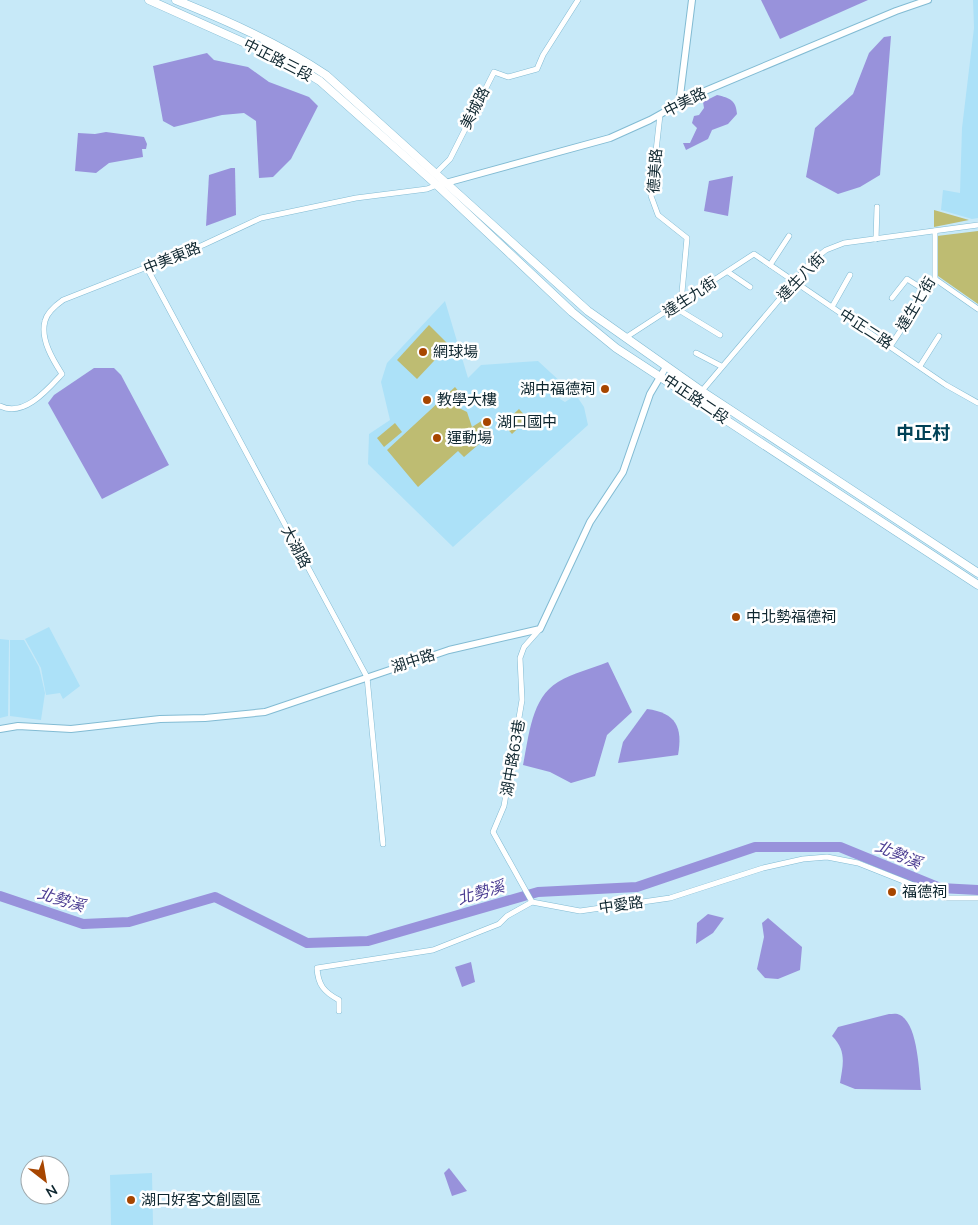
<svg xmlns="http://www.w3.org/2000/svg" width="978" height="1225" font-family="'Nunito Sans','Noto Sans TC',sans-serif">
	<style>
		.built { fill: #ace1f8 }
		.green { fill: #bebc72 }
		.water { fill: #9892db }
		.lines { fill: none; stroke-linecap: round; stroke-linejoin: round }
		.river { stroke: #9892db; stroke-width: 10 }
		.minor-casing { stroke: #82bbd3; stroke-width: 6 }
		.tertiary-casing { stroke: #82bbd3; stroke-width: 8 }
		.secondary-casing { stroke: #82bbd3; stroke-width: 9 }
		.minor { stroke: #fff; stroke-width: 5 }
		.tertiary { stroke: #fff; stroke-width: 6 }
		.secondary { stroke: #fff; stroke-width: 8 }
		.poi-dot { fill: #a74600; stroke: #fff; stroke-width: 2 }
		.labels { text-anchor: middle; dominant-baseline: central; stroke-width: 5; stroke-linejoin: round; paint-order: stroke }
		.street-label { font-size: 15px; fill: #0e262f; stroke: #fff }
		.poi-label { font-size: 15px; fill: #0e262f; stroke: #fff; text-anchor: start }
		.water-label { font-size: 16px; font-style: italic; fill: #4c3e93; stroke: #fff }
		.quarter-label { font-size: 18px; font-weight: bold; fill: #004156; stroke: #fff }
	</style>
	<rect width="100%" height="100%" fill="#c7e9f8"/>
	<g class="built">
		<polygon points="973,0 978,0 978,218 972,219 941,210 943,190 960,193 962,128 974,28"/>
		<polygon points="445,301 468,378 481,365 538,361 563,384 554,390 560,399 565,402 576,395 584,407 588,425 453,547 368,464 369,434 390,420 381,382 387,363"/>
		<polygon points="49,627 80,686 63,699 60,693 46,695 41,668 25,639"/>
		<polygon points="0,639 9,640 8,716 0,718"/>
		<polygon points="10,640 24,640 39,667 45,693 41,720 10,716"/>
		<polygon points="152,1173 153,1225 111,1225 110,1175"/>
	</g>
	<g class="green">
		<polygon points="934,210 969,220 934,227"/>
		<polygon points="978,231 978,304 938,276 937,236"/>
		<polygon points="429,325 449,345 417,379 397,360"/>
		<polygon points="455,387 460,393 449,403 467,412 472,427 483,420 487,424 463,447 487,426 493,432 464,457 458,451 418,487 387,450"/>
		<polygon points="519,409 528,419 512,434 503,424"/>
		<polygon points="395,423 402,432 384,447 377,438"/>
	</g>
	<g class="water">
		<polygon points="761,0 868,0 780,39"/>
		<polygon points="891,36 880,175 860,187 838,194 806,177 815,128 853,94 869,53 884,37"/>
		<polygon points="207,53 214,60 248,67 269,82 309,97 318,106 291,159 273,177 259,178 256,121 244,113 222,115 174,127 163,121 153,66"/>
		<path d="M 717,95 C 730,98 736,100 737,114 L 728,124 L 712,130 L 708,139 L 686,150 L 683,143 L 690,143 L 697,128 L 692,123 L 694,116 L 699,115 L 704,108 L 703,102 Z"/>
		<polygon points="106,132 144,137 147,144 146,149 142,149 143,157 109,163 96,173 75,171 78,133 95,134"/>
		<polygon points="231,168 235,168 236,215 206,226 209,175"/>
		<polygon points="733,176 728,216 704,211 709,181"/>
		<polygon points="94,368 114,368 121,375 169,465 102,499 48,403 54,395"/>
		<path d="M 608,662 L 632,712 L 607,735 L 595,776 L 571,783 L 550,772 L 523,765 C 529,737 531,698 558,682 C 573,673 591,669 608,662 Z"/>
		<path d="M 647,709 C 676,713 683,727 678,755 L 618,763 L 623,742 Z"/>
		<polygon points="708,914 724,918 713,933 696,944 697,923"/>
		<polygon points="768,918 802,947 800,970 778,979 765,978 757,969 764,937 762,923"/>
		<polygon points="471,962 475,982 462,987 455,967"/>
		<path d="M 889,1014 C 892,1014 897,1013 900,1015 C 918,1024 919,1072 921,1090 L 855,1089 L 840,1083 C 843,1064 847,1051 832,1036 L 838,1027 Z"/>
		<polygon points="449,1168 467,1191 452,1196 444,1173"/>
	</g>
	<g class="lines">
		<polyline class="river" points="0,896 83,924 129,922 215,897 307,943 368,941 538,892 637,887 755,847 840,847 940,888 978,890"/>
		<defs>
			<g id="minor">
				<polyline points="660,115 651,196 658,215 687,238 681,303"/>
				<polyline points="436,173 450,159 494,72 508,77 537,69 543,55 578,0"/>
				<polyline points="876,239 877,207"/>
				<polyline points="770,265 789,236"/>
				<polyline points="147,268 367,677 383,844"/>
				<polyline points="728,272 750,287"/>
				<polyline points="935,279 978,309"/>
				<polyline points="892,298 907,279 926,291"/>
				<polyline points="674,307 720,335"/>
				<polyline points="832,307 850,275"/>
				<polyline points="625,338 754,254 946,385 978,403"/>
				<polyline points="891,345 935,279 935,231"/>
				<polyline points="696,353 721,366"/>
				<polyline points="920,366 939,336"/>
				<polyline points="695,399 811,262 826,250 844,243 978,225"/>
				<path d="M 0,406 C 24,418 48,389 62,374 C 53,360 40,339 45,321 C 47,312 56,305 63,300 L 203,245 L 261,218 L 356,198 L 427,189 L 437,185"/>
				<polyline points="532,902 493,832 504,806 522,700 520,658 524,647 540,629"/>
				<path d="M 339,1011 L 339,1000 C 324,992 318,985 317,968 L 433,950 L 499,924 L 507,916 L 532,902 L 580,911 L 670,898 L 763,868 L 803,859 L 827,857 L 858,863 L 946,898 L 978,898"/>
			</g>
			<g id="tertiary">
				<polyline points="679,104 692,0"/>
				<polyline points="442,184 610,138 650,120 693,96 896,11 928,0"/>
				<polyline points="0,729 18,726 71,729 160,719 205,718 265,712 449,650 540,629 590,522 623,472 650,394 666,367"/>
			</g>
			<g id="secondary">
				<polyline points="149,0 292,64 320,81 437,185 572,312 616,348 978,585"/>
				<path d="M 176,0 C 228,21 280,44 326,75 L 588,311 L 700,390 L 978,573"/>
			</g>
		</defs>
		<use href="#minor" class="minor-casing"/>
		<use href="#tertiary" class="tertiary-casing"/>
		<use href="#secondary" class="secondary-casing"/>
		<use href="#minor" class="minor"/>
		<use href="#tertiary" class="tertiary"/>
		<use href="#secondary" class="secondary"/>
	</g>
	<g class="poi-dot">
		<circle cx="423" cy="352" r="5"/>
		<circle cx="605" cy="389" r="5"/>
		<circle cx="427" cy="400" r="5"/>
		<circle cx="487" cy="422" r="5"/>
		<circle cx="437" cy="438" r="5"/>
		<circle cx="736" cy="617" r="5"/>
		<circle cx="892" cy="892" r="5"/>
		<circle cx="131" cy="1200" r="5"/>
	</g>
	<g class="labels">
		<g class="street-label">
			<text transform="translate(278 60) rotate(27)">中正路三段</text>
			<text transform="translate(685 102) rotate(-27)">中美路</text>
			<text transform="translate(475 108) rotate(-63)">美城路</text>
			<text transform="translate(655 171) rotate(-86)">德美路</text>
			<text transform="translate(172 258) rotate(-22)">中美東路</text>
			<text transform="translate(801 277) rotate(-46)">達生八街</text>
			<text transform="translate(690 297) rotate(-33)">達生九街</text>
			<text transform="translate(916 304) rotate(-59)">達生七街</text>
			<text transform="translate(866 329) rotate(33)">中正二路</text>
			<text transform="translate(696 399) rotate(34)">中正路二段</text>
			<text transform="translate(296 547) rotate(62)">大湖路</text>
			<text transform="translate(413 661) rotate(-18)">湖中路</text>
			<text transform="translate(513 758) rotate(-80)">湖中路63巷</text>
			<text transform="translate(621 905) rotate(-8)">中愛路</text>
		</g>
		<g class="poi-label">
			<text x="433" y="352">網球場</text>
			<text x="595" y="389" text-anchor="end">湖中福德祠</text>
			<text x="437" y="400">教學大樓</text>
			<text x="497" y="422">湖口國中</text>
			<text x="447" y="438">運動場</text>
			<text x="746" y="617">中北勢福德祠</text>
			<text x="902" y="892">福德祠</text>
			<text x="141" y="1200">湖口好客文創園區</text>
		</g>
		<g class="water-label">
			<text transform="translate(898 855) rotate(23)">北勢溪</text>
			<text transform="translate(481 893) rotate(-16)">北勢溪</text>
			<text transform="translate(61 900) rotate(17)">北勢溪</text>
		</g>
		<g class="quarter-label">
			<text x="923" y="433">中正村</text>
		</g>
	</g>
	<g transform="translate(45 1180) rotate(149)"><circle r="24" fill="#ffffff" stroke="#9fa8ac"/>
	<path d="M0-4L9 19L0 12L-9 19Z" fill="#a74600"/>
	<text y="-8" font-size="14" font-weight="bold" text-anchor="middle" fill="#0e262f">N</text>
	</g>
</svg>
